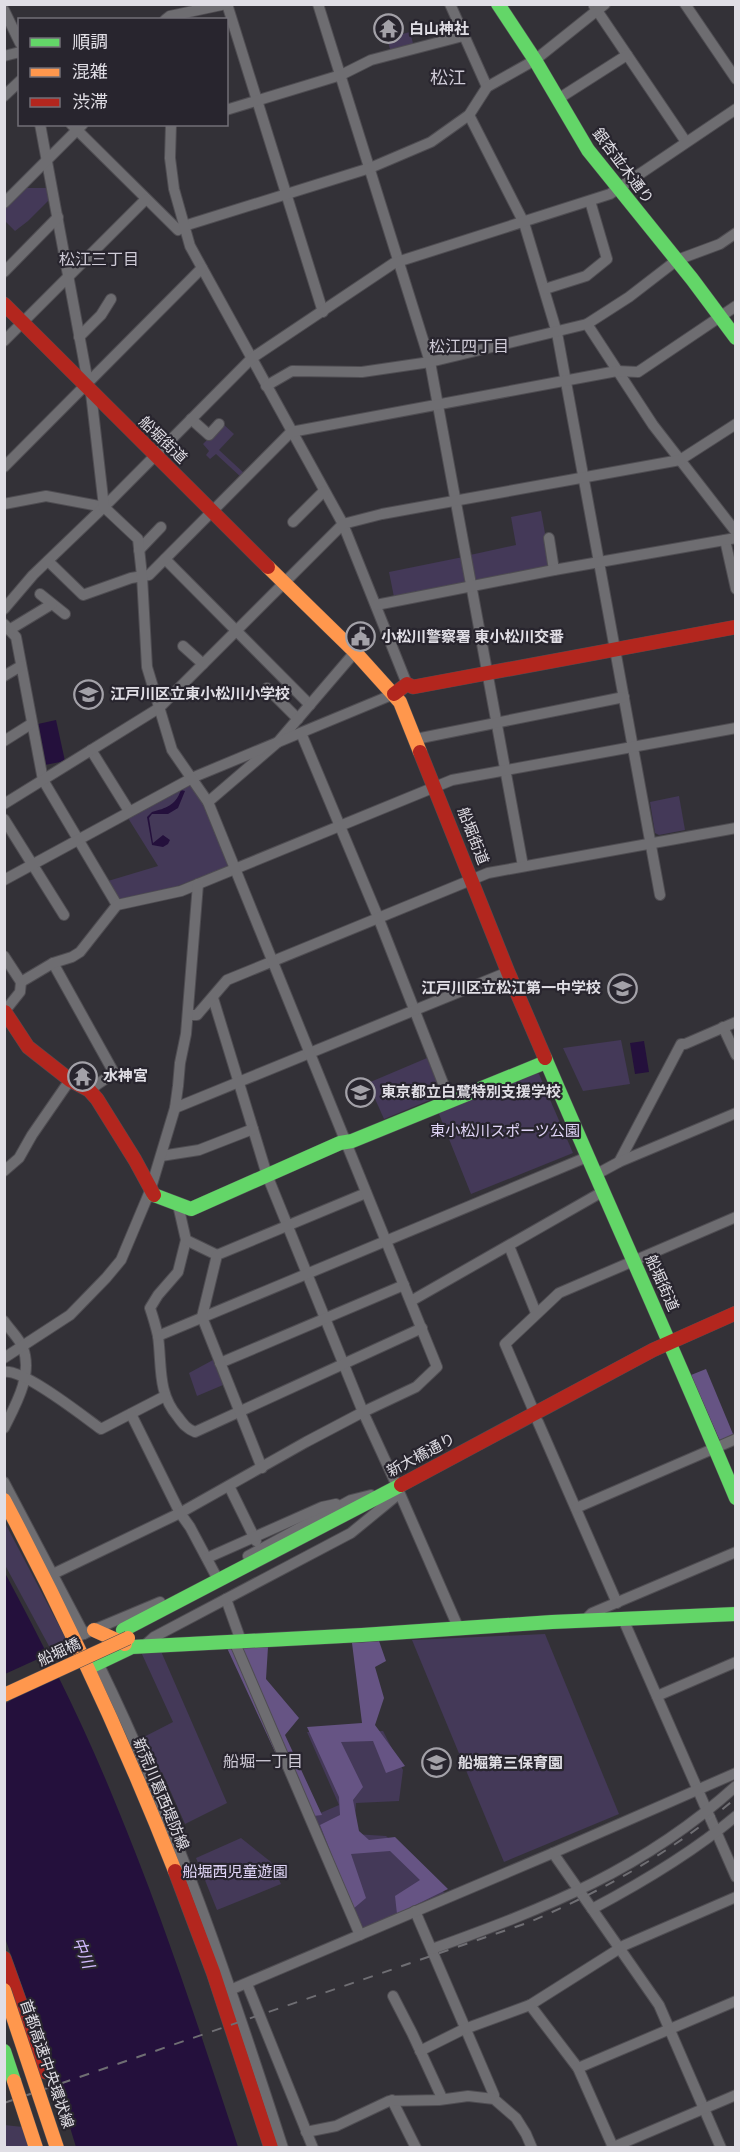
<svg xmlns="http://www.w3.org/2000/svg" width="740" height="2152" font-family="Signika,'Noto Sans JP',sans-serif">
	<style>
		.green { fill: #443958 }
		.forest { fill: #665484 }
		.water { fill: #24103c }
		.pier { fill: #333137 }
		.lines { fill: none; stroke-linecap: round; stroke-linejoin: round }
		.street-casing { stroke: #4f4d52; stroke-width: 12 }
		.fast-casing { stroke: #4f4d52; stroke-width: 15 }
		.slow-casing { stroke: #4f4d52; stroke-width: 15 }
		.jam-casing { stroke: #4f4d52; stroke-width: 15 }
		.street { stroke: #6e6d71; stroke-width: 10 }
		.fast { stroke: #63d668; stroke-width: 14 }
		.slow { stroke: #ff974d; stroke-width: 14 }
		.jam { stroke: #b3261e; stroke-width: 14 }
		.rail { stroke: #6f6e73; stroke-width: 2; stroke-dasharray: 10 10; stroke-linecap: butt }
		.slow-bridge-casing { stroke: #4f4d52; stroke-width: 15; stroke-linecap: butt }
		.slow-bridge { stroke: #ff974d; stroke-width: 14 }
		.labels { text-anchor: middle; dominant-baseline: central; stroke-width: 4.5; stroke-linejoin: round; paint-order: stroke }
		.poi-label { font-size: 15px; font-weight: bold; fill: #e0dee5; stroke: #28252e; text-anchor: start }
		.street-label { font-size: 15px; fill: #e0dee5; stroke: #28252e }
		.park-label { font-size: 15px; fill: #e0d5f7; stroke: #28252e }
		.neighbourhood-label { font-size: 16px; fill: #cfcbd7; stroke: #28252e }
		.water-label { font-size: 16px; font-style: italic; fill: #d2bbfd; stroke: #28252e }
		.quarter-label { font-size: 18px; fill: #cfcbd7; stroke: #28252e }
	</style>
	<rect width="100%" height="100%" fill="#333137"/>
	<g class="green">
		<polygon points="410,32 414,47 391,53 387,38"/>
		<polygon points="25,188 49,188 51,198 28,221 15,231 5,221 4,208"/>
		<polygon points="223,424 234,434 219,450 245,474 242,478 216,454 210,459 206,455 209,451 203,444"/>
		<polygon points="541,511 551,567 475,581 470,555 516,545 511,517"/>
		<polygon points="463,557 468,583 394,597 389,572"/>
		<polygon points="191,784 204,802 228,862 227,867 170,889 123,899 118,899 108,881 158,866 128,818"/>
		<polygon points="679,796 685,830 659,835 655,833 650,802"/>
		<polygon points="621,1040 630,1084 583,1091 563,1048"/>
		<polygon points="427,1058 442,1095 384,1119 368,1083"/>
		<polygon points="533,1071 539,1074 573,1153 471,1194 437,1109"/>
		<polygon points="213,1360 223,1385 197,1396 189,1373"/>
		<polygon points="4,1521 67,1641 50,1648 5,1565"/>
		<polygon points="545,1634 619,1814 504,1862 412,1640"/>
		<polygon points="160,1649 227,1803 185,1824 162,1772 152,1776 136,1741 173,1722 141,1652"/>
		<polygon points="383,1731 403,1770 399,1801 356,1803 354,1834 386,1836 449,1897 360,1935 309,1818 339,1805 307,1732"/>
		<polygon points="241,1838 271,1862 281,1884 217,1910 196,1858"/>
		<polygon points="4,2125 23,2127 30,2147 5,2147"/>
	</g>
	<g class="forest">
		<polygon points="706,1369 733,1434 720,1441 691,1375"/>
		<polygon points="379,1641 386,1661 375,1667 384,1698 375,1725 405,1766 386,1773 373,1741 341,1742 363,1787 353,1800 359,1831 369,1840 395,1837 448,1889 397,1914 395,1896 420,1880 390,1851 351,1854 366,1898 353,1909 320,1825 340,1815 339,1797 307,1727 362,1723 352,1643"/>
		<polygon points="268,1647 266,1679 299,1718 285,1735 322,1815 305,1817 227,1648"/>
	</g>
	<g class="water">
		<polygon points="56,720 65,761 45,765 38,724"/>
		<path d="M 181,790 L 185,791 L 178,808 L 168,814 L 152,814 L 149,818 L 153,843 L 163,835 L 170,840 L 168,844 L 163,847 L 152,845 L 147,817 L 152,812 C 166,808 175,806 181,790 Z"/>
		<polygon points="644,1041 649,1072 635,1074 630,1043"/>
		<path d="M 5,1573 C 45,1648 83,1723 115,1802 C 162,1915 200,2031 238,2147 L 76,2147 L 57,2085 L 5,1938 Z"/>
	</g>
	<polygon class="pier" points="51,1653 62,1675 14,1698 4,1705 5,1674"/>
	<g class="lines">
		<defs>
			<g id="street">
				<polyline points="227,4 323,312"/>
				<polyline points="318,4 430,362 523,866"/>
				<polyline points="450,4 487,87"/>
				<polyline points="685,4 736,79"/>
				<polyline points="594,6 686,142"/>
				<polyline points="4,10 20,43"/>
				<polyline points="165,20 170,16 226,4"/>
				<polyline points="4,56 20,52"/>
				<polyline points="4,96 20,81"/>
				<polyline points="558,99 627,55"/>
				<polyline points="226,110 341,75 371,60 463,36"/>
				<polyline points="469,115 524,223 557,333 660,895"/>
				<polyline points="40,124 86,372 85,386"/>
				<polyline points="71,124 178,230 184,226 370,168 431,142 469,115 487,87 535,60 605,4"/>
				<polyline points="171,124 170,158 174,189 190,246 343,524 407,684"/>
				<polyline points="4,203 83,124"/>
				<polyline points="4,272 58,217"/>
				<polyline points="545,289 586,276 607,259 590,201"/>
				<polyline points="587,324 653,425 736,532"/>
				<polyline points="79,337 101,315 111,299"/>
				<polyline points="4,341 146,199"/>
				<polyline points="266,386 292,371 362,372 430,362 587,324 629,297 677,260 720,244 736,233"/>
				<polyline points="191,419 209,435 219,424"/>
				<polyline points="4,467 202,268"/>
				<polyline points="4,504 46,496 104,507"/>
				<polyline points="293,522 324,491"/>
				<polyline points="549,538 554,570"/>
				<polyline points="725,540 736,589"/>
				<polyline points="139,550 161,527"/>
				<polyline points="165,559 310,705"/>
				<polyline points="48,561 83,595 131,578 149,575 291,432 617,371 638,372 736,306"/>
				<polyline points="40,594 65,614"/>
				<polyline points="376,605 554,570 736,538"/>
				<polyline points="4,609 33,575 109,502 252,358 394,263 610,194 736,109"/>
				<polyline points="4,624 16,637 43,780 117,905"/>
				<polyline points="9,630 52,604"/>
				<polyline points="183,646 203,664"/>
				<polyline points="4,676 21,666"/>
				<polyline points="267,688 298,719"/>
				<polyline points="301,733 378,917 450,1101"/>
				<polyline points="416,739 624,697"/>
				<polyline points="4,741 31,724"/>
				<polyline points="91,750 129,811"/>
				<polyline points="208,802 278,742 355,652"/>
				<polyline points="4,804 159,708 343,524 382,514 680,460 736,424"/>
				<polyline points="4,819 64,915"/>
				<polyline points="4,880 194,777 394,694"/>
				<polyline points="4,956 21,982"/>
				<polyline points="53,963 113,1071 111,1075 89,1090"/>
				<polyline points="213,998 267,1175 363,1412 397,1486"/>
				<polyline points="4,1012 20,992 21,982 53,963 72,957 80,952 117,905 181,891 452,780 736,728"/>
				<polyline points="188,1015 197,1015 227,980 488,873 736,828"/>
				<polyline points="723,1027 736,1055"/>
				<polyline points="175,1108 508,972"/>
				<polyline points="161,1156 199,1150 253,1129"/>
				<polyline points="619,1162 681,1044 685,1044 736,1022"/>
				<polyline points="4,1171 19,1158 32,1135 70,1080"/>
				<polyline points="595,1175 619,1162 736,1113"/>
				<path d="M 178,1205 L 186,1240 L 178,1272 L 158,1295 L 150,1308 C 153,1317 156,1327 158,1336 C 162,1365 157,1393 178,1417 C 183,1424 187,1429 195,1432 L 422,1328"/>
				<polyline points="186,1240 217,1255"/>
				<polyline points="509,1246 536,1313"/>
				<polyline points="411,1301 602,1192"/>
				<path d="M 4,1321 C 10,1330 20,1339 23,1348 C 33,1375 16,1404 4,1428"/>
				<polyline points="158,1336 587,1157"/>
				<polyline points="4,1358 70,1315 106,1278 121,1260 150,1191 175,1108 178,1086 180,1063 186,1034 198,884"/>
				<polyline points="220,1363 404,1285"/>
				<path d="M 4,1372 C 23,1368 84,1417 101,1429 L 165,1396"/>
				<polyline points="131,1414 180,1513 190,1527 215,1574"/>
				<polyline points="535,1414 505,1344 559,1293 736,1217"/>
				<polyline points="538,1422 617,1603"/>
				<polyline points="262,1468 202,1317 217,1255 366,1193"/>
				<polyline points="4,1482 84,1634"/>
				<polyline points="229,1486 256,1541"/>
				<polyline points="400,1494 458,1627"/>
				<polyline points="576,1508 736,1439"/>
				<polyline points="248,1556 351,1500 371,1495"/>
				<polyline points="207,1558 322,1507 336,1504"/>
				<polyline points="53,1574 180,1513 306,1442 363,1412 416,1387 437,1367 208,802 172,750 147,667 142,576 138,539 104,507 91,393"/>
				<polyline points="226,1599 241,1641"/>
				<polyline points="623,1619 736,1877"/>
				<polyline points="585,1620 592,1613 736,1552"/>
				<polyline points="74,1638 160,1602"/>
				<polyline points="234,1641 360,1935"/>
				<polyline points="144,1646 154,1637 351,1533 395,1497"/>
				<path d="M 98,1663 C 174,1818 230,1983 283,2148"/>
				<polyline points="657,1696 736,1662"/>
				<polyline points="553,1853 659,2005 721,2148"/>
				<path d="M 592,1909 C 643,1882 692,1853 736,1816"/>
				<polyline points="415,1911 494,2095 494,2099"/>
				<path d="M 432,1949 C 546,1908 643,1870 736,1786"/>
				<polyline points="247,1984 313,2148"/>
				<polyline points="230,1990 553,1853 736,1773"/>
				<polyline points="393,1996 412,2033 442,2098"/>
				<polyline points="530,2005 578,2068 613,2147"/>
				<polyline points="420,2051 462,2030 530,2005 625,1945 736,1897"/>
				<polyline points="578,2068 736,2001"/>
				<polyline points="392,2100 416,2148"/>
				<polyline points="306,2132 336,2126 389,2101 439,2100 468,2096 494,2099 516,2118 526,2134 532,2148"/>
				<polyline points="611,2148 736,2095"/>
			</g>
			<g id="fast">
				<polyline points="498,4 535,60 588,150 692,279 736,338"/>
				<path d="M 545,1058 C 608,1205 674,1350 736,1498"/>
				<polyline points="154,1195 191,1209 340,1143 352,1141 546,1062"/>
				<polyline points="123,1630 401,1485"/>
				<polyline points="88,1668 132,1647 362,1635 552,1622 736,1614"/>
				<polyline points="4,2051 14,2081"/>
			</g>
			<g id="slow">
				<polyline points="268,567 355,652 400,702 420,752"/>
				<path d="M 4,1500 C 68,1621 125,1744 175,1871"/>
				<polyline points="94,1630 125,1644"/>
			</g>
			<g id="jam">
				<polyline points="4,304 268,567"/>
				<polyline points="394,694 407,684 413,687 736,627"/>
				<polyline points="420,752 508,972 545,1058"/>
				<polyline points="5,1012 28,1047 70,1080 89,1090 97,1099 135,1160 154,1195"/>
				<polyline points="401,1485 653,1350 736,1313"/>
				<polyline points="175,1871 213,1972 271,2148"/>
				<polyline points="4,1958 45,2072"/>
			</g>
		</defs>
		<use href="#street" class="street-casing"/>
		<use href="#fast" class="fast-casing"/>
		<use href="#slow" class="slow-casing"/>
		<use href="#jam" class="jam-casing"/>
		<use href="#street" class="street"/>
		<use href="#fast" class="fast"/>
		<use href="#slow" class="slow"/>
		<use href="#jam" class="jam"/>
		<path class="rail" d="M 4,2103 L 527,1923 C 603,1891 672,1852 736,1798"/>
		<defs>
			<g id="slow-bridge">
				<polyline points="4,1695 128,1638"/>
				<polyline points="4,1990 57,2148"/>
				<polyline points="14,2081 36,2148"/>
			</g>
		</defs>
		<use href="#slow-bridge" class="slow-bridge-casing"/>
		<use href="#slow-bridge" class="slow-bridge"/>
	</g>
	<defs>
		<symbol id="temple-ring" viewBox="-11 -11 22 22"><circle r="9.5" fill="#28252e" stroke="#a3a1a8" stroke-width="1.5"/><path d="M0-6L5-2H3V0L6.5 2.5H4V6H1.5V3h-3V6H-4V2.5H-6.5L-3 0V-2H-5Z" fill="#a3a1a8"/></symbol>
		<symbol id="civic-ring" viewBox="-11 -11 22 22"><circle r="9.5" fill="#28252e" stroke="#a3a1a8" stroke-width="1.5"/><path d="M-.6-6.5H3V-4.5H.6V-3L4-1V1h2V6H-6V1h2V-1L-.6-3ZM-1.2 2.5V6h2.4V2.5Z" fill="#a3a1a8"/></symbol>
		<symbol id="school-ring" viewBox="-11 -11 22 22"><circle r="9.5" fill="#28252e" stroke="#a3a1a8" stroke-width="1.5"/><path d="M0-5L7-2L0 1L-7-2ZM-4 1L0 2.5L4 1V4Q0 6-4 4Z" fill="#a3a1a8"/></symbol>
	</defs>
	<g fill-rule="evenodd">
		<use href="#temple-ring" x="372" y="12" width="33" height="33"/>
		<use href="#civic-ring" x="344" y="620" width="33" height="33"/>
		<use href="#school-ring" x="72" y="678" width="33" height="33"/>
		<use href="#school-ring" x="606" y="972" width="33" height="33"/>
		<use href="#temple-ring" x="66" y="1060" width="33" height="33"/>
		<use href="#school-ring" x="344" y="1076" width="33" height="33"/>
		<use href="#school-ring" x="420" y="1746" width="33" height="33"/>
	</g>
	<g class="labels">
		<g class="poi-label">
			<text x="409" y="29">白山神社</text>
			<text x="381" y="637">小松川警察署 東小松川交番</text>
			<text x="110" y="694">江戸川区立東小松川小学校</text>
			<text x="601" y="988" text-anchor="end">江戸川区立松江第一中学校</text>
			<text x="103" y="1076">水神宮</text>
			<text x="381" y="1092">東京都立白鷺特別支援学校</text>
			<text x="458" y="1763">船堀第三保育園</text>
		</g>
		<g class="street-label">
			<text transform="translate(623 166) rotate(53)">銀杏並木通り</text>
			<text transform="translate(163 440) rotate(44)">船堀街道</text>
			<text transform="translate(473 836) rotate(69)">船堀街道</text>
			<text transform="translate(662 1283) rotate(66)">船堀街道</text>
			<text transform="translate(421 1455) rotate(-28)">新大橋通り</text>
			<text transform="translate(59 1652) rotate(-25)">船堀橋</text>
			<text transform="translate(161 1794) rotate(67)">新荒川葛西堤防線</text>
			<text transform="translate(47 2064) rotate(71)">首都高速中央環状線</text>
		</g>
		<g class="park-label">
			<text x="505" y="1131">東小松川スポーツ公園</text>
			<text x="235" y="1872">船堀西児童遊園</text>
		</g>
		<g class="neighbourhood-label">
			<text x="99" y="260">松江三丁目</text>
			<text x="469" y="347">松江四丁目</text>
			<text x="263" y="1762">船堀一丁目</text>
		</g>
		<g class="water-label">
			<text transform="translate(83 1953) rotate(68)">中川</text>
		</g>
		<g class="quarter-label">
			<text x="448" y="78">松江</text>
		</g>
	</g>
	<rect width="740" height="2152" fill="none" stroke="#e0dee5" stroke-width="12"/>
	<rect x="18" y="18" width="210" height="108" fill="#28252e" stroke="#726f77" stroke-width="1.5"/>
	<rect x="30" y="38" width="30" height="9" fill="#63d668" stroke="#726f77" stroke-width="1.5"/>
	<text x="72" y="48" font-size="18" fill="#e0dee5">順調</text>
	<rect x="30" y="68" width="30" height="9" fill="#ff974d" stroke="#726f77" stroke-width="1.5"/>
	<text x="72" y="78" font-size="18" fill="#e0dee5">混雑</text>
	<rect x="30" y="98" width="30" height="9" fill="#b3261e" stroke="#726f77" stroke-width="1.5"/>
	<text x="72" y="108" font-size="18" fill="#e0dee5">渋滞</text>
</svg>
